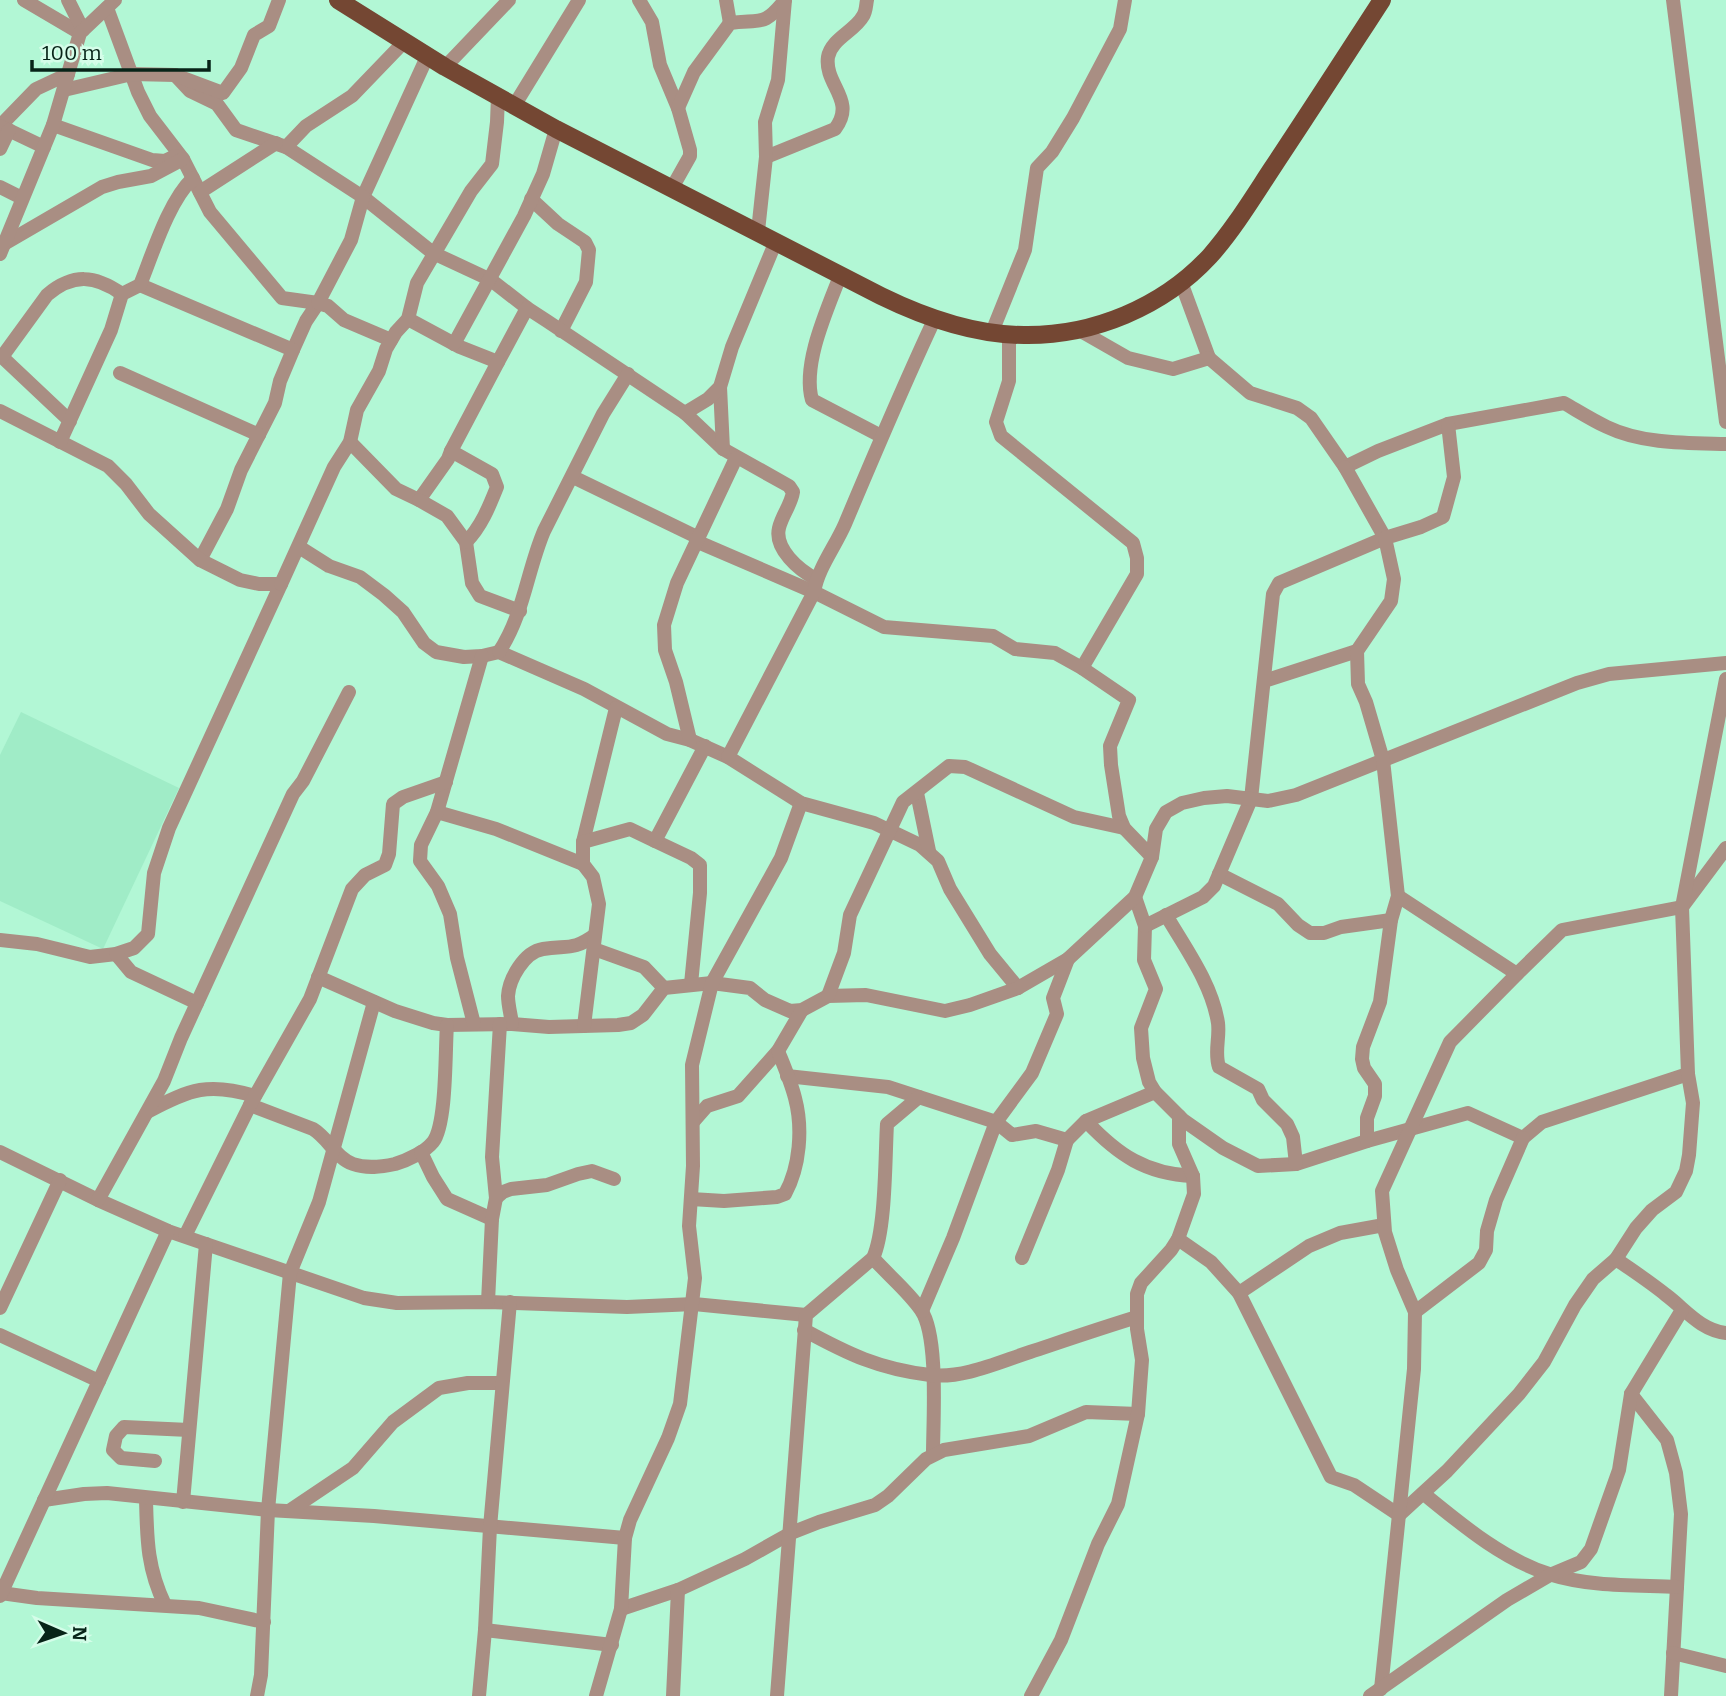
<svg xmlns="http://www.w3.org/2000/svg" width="1726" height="1696" font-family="Bitter,serif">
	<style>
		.built { fill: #a0ecc7 }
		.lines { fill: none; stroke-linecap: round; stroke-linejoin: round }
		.minor { stroke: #a98e83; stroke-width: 14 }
		.major { stroke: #744733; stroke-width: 18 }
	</style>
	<rect width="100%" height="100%" fill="#b2f7d5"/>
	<polygon class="built" points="21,712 179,788 103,949 0,901 0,755"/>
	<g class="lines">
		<g class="minor">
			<polyline points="24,0 80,33"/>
			<polyline points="68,0 83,30"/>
			<polyline points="639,0 652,22 660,65 678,108 690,150 690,156 672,188"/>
			<polyline points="726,0 730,23"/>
			<polyline points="1673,0 1726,422"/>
			<polyline points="107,8 138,92 150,116 183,159 210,212 282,298 318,303 306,321 293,350"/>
			<polyline points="427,57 363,197 433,253 491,280 527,308"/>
			<polyline points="445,67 509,0"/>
			<polyline points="175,75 190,91 217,104 236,130 286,147 363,197 351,240 318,303 328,306 344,320 391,340"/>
			<polyline points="64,90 132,74 175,75 223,93 241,68 254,35 269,26 279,0"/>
			<polyline points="514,106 579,0"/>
			<path d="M 678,108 L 694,72 L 730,23 C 761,19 764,27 785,0"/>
			<polyline points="53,125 152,160 165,161 175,156"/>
			<polyline points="0,126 36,89 68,74"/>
			<polyline points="0,126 44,147"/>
			<polyline points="286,147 306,126 352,96 404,42"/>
			<polyline points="0,149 9,130"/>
			<path d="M 766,157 L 835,129 C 857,100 824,85 828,57 C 831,39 855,31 863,16 C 866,12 866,5 867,0"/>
			<polyline points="0,187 22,198"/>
			<polyline points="200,192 276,143"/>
			<polyline points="531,199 558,224 585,242 589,250 586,282 561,331"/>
			<polyline points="758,231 766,157 765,122 778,80 785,0"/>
			<polyline points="4,244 102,187 118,182 151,176 183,159"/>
			<polyline points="0,254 53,125 80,33 115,0"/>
			<path d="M 840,276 C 827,310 802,364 812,400 L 881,436"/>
			<polyline points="1181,282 1209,358"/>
			<polyline points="140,285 293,350 280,381 275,403 241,470 227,509 200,560"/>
			<path d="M 408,319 L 460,347 L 498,362 L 527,308 L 547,321 L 685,413 L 723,449 L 789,486 L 793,492 C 791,505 782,515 779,528 C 774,549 799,570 816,579"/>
			<path d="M 1079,330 L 1128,358 L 1173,369 L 1209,358 L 1250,393 L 1297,408 L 1311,418 L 1345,467 L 1378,451 L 1448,424 L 1564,403 C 1578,411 1592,420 1607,427 C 1642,444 1687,443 1726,444"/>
			<polyline points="992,332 1025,250 1037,168 1052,152 1073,118 1120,29 1125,0"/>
			<polyline points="1009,334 1009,381 996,422 1001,436 1133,543 1137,558 1137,574 1082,668"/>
			<polyline points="454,344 524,216 543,174 556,129"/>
			<polyline points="0,355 70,421"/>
			<path d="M 2,357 L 47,295 C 73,273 95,275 122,294"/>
			<polyline points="120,373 259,435"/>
			<polyline points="720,387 723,449"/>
			<polyline points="0,411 108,466 126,484 149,514 200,560 240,580 259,584 281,584 169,828 154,873 148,934 134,948 116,954 90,957 37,944 0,940"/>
			<polyline points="685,413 708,399 720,387 732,347 776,241"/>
			<path d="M 60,442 L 111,330 L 122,294 L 140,285 C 153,253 168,202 193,178"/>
			<polyline points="350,442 396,489 419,500 448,459 451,451"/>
			<polyline points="573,477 699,538"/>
			<polyline points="419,500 447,516 466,542 472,583 480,596 520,611"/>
			<path d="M 466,542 C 481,527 489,507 497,487 L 492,474 L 451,451 L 498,362"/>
			<polyline points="698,542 814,592 884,627 993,636 1015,649 1055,653 1082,668 1129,700 1110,746 1111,765 1119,816 1124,828 1152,857"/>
			<polyline points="299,547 329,566 360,577 384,595 403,612 424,643 436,652 464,657 482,656 499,652 584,689 667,734 690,740 728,757 801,803 874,823 920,845 938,861 950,889 990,954 1018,988"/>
			<polyline points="281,584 334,467 350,442 357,410 379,371 386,349 396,332 408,319 417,283 471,191 492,164 497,122 498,96"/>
			<path d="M 499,652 C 524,614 527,571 544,531 L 603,414 L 628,374"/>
			<polyline points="1264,681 1357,651"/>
			<polyline points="690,740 676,682 665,650 664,625 677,583 736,458"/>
			<path d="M 728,757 L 814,592 C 818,568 835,547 845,524 C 874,455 903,386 935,318"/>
			<polyline points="917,793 929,851"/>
			<polyline points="437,812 496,829 583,864"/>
			<polyline points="655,841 691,858 700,865 700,893 691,984"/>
			<polyline points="583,842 616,708"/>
			<polyline points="1219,874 1278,904 1298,925 1310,933 1324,933 1341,927 1391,920"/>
			<polyline points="1398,896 1517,974 1562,930 1682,907 1726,848"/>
			<polyline points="1135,897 1145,926 1144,960 1156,989 1141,1028 1143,1058 1149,1082 1155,1092 1183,1120 1223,1148 1258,1166 1296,1164 1367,1141 1468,1113 1523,1138 1542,1122 1688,1074"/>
			<path d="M 1166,915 C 1186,949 1212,984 1218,1023 C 1220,1038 1214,1052 1219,1067 L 1258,1089 L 1263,1100 L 1287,1124 L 1293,1137 L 1296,1164"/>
			<polyline points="1145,926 1203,897 1214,886 1251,799 1273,594 1279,583 1385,538 1345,467"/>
			<polyline points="594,949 644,967 664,988"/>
			<polyline points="116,954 131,972 197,1003"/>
			<polyline points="318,977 395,1011 433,1023 447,1025 512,1024 549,1027 618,1025 631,1023 643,1015 664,988 712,983 750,988 765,1000 790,1011 802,1010 828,996 866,995 945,1011 970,1005 1018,988 1068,959 1135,897 1152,857 1156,829 1166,812 1182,803 1204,798 1227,796 1268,801 1296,795 1577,683 1609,674 1726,663"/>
			<polyline points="828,996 844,953 850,915 903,802 949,766 965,767 1074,817 1124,828"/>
			<polyline points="474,1024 457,958 450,914 438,886 420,861 421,845 437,812 482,656"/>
			<path d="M 512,1024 C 511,1015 508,1005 508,996 C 509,979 524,952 543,949 C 567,945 573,951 595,935"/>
			<polyline points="584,1026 599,904 593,877 583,864 583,842 630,829 655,841 705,746"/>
			<polyline points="787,1076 888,1087 996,1122 1012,1135 1036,1131 1067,1140 1086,1121 1155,1092"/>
			<path d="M 250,1105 L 313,1129 C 328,1138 336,1158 353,1164 C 367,1169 381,1167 395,1164 C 408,1160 425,1152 433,1142 C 447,1124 445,1050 447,1025"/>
			<path d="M 149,1111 C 190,1089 209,1082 255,1096"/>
			<path d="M 1086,1121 C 1118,1155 1146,1174 1193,1176"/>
			<polyline points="693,1122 707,1106 738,1096 778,1051 802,1010"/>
			<polyline points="1367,1141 1367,1118 1375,1096 1375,1084 1364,1068 1362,1059 1363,1047 1380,1002 1391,920 1398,896 1383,760 1366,702 1358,684 1357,651 1391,601 1394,579 1385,538 1421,527 1443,517 1454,477 1448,424"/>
			<polyline points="0,1152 98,1200 168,1231 364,1298 397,1303 488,1302 627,1307 694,1304 806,1315"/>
			<polyline points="421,1152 433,1177 447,1199 492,1219"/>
			<polyline points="496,1198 503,1192 511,1189 547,1185 578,1174 592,1171 614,1179"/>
			<path d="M 691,1199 L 724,1201 L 777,1197 L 785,1194 C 800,1167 803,1128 795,1098 C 791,1082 784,1066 778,1051"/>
			<polyline points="98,1200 164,1081 181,1038 293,794 303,781 349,692"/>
			<polyline points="185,1236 250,1105 310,999 352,889 365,875 385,865 389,854 393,804 403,797 446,782"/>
			<polyline points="1178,1239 1211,1262 1239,1293 1331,1477 1354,1485 1399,1515 1447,1471 1519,1394 1544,1362 1575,1305 1593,1279 1616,1259 1636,1228 1652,1210 1676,1192 1686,1171 1689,1155 1693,1103 1688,1074 1682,907 1726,679"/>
			<path d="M 873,1258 C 888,1275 908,1291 921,1310 C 939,1336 933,1421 933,1454"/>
			<polyline points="1022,1258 1058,1170 1067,1140"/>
			<path d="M 1616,1259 C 1633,1271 1650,1282 1666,1295 C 1685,1309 1700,1330 1726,1333"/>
			<polyline points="1239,1293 1309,1246 1340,1233 1384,1225"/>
			<polyline points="488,1302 492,1219 496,1198 492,1157 500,1024"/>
			<polyline points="0,1308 60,1180"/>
			<polyline points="922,1311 953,1238 996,1122 1032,1073 1057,1014 1053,998 1068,959"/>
			<polyline points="1415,1312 1479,1263 1486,1250 1487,1231 1496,1200 1523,1138"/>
			<path d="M 804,1330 C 848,1354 879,1369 930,1375 C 963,1379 999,1362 1030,1352 C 1066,1340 1101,1328 1137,1317"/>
			<polyline points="0,1335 99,1381"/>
			<polyline points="1631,1394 1667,1440 1676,1473 1681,1514 1671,1696"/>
			<polyline points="155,1461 121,1458 113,1450 116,1436 124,1427 189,1430"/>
			<path d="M 1424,1494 C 1461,1524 1502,1559 1549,1574 C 1590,1587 1635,1585 1677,1587"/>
			<path d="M 146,1499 C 147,1539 147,1568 165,1605"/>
			<polyline points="44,1500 84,1494 107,1493 268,1510 374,1516 625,1538"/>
			<polyline points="183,1502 206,1244"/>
			<polyline points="289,1511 353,1468 393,1422 439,1388 468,1383 502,1383"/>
			<polyline points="1,1593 37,1598 199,1608 264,1622"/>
			<polyline points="0,1596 168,1231"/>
			<polyline points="621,1609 678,1590 745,1559 791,1533 819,1522 875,1505 888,1496 926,1459 944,1450 1029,1436 1086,1412 1138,1414"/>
			<polyline points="485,1630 612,1645"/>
			<polyline points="1673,1653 1726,1666"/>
			<polyline points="1381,1689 1414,1369 1415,1312 1397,1270 1385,1232 1382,1191 1450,1042 1517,974"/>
			<polyline points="257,1696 261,1675 268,1510 290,1273 319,1202 374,1002"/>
			<polyline points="479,1696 485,1630 490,1527 510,1302"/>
			<polyline points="596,1696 621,1609 625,1538 630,1520 668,1438 680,1404 695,1278 689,1226 693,1166 692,1065 712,983 781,858 801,803"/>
			<polyline points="673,1696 678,1590"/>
			<path d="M 777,1696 L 806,1315 L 873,1258 C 886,1230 885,1157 887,1124 L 919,1097"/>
			<polyline points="1031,1696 1061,1640 1098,1544 1118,1504 1138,1414 1142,1360 1137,1329 1137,1294 1141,1283 1171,1250 1178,1239 1194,1194 1193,1176 1179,1144 1179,1116"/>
			<polyline points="1370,1696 1507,1600 1550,1575 1581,1562 1591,1549 1619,1470 1631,1394 1682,1310"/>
		</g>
		<path class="major" d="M 338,0 L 445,67 L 556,129 L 881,296 C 924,317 975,335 1024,335 C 1093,336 1163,307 1210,256 C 1233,230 1252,199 1271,170 C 1309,113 1345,57 1382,0"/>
	</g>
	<g transform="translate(63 1633) rotate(92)" stroke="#d5fde9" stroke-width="5" paint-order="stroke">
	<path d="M0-5L12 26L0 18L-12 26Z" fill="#072418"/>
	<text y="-10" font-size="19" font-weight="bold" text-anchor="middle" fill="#072418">N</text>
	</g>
	<path d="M32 60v10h177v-10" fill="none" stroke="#072418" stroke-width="3.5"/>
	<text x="42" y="60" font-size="21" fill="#072418" stroke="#d5fde9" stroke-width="5" paint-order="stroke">100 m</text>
</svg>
